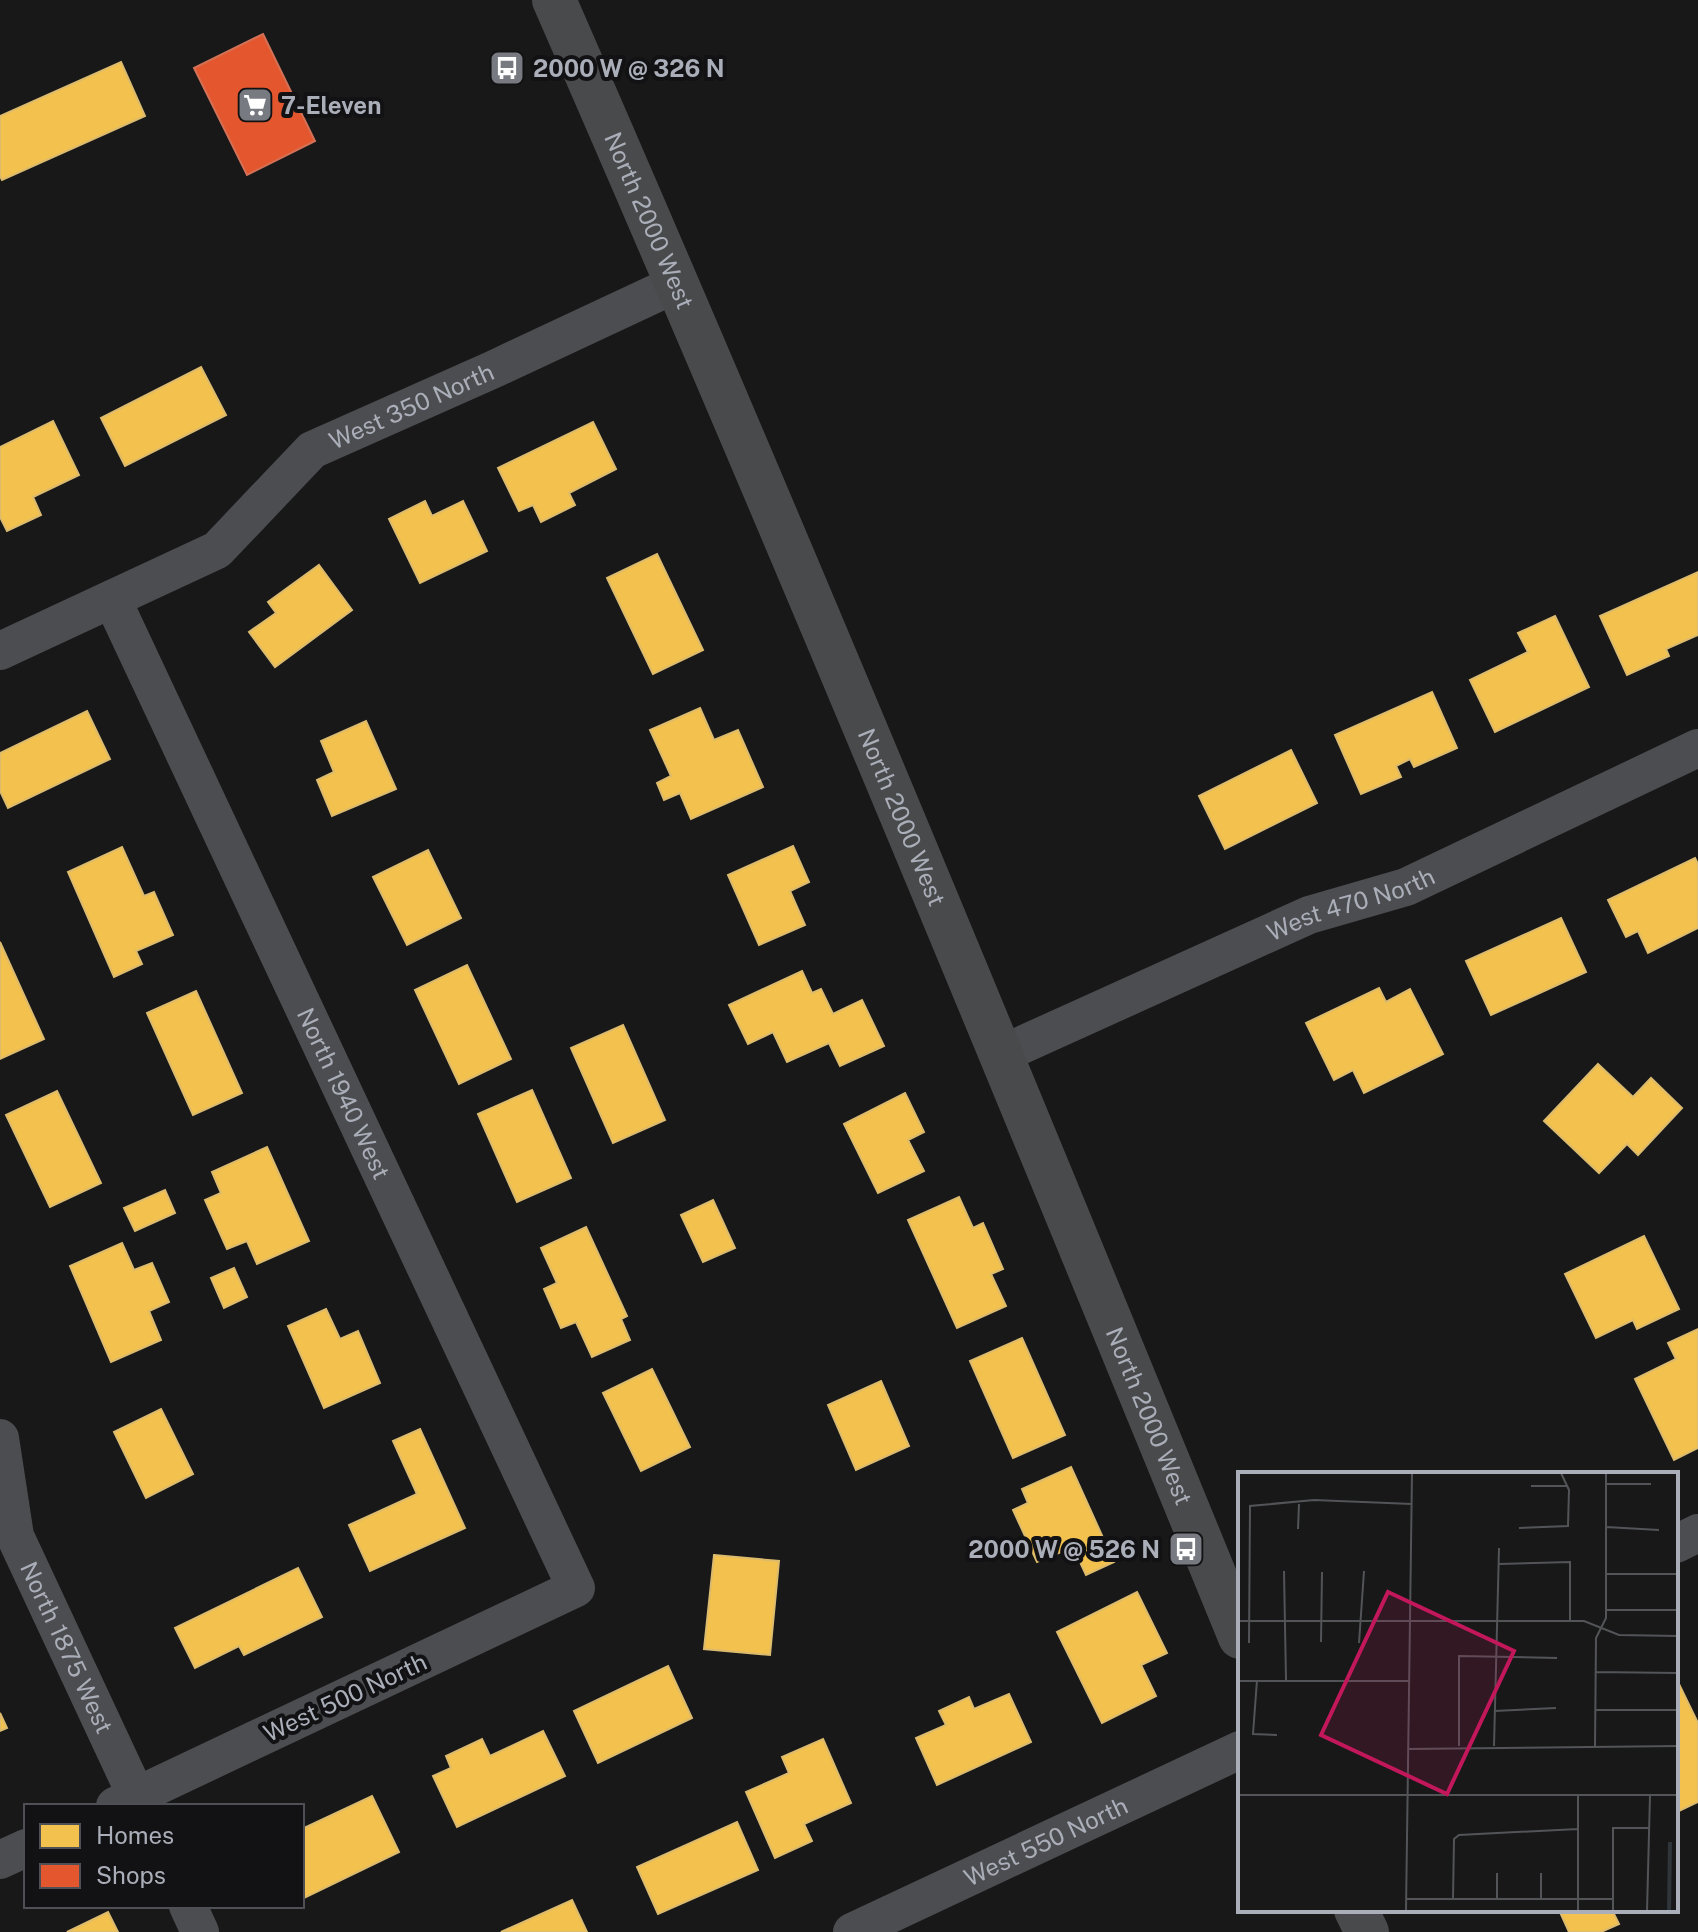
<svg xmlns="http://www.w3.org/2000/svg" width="1698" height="1932" font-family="'Public Sans',sans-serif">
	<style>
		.homes { fill: #f2c14e; stroke: #dcbb6e; stroke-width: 2 }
		.shops { fill: #e4572e; stroke: #d37157; stroke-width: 2 }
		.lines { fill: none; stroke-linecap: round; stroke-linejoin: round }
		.minor { stroke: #4c4d50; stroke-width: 38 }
		.primary { stroke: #494a4c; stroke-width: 44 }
		.labels { text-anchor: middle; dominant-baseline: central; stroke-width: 8; stroke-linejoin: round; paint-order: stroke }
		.poi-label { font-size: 24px; font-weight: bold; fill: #aaaeb8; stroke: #121214; text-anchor: start }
		.street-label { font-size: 24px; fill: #aaaeb8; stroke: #121214 }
		.inset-river { fill: none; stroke: #2e353b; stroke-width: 4 }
		.inset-road { fill: none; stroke: #525458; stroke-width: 2 }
		.view { fill: #c2185b; fill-opacity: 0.15; stroke: #c2185b; stroke-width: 4 }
		.inset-edge { fill: none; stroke: #aaaeb8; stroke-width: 4 }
	</style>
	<rect width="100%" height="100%" fill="#181818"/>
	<g class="homes">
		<polygon points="121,62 145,116 2,180 0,176 0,116"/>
		<polygon points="201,367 226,415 125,466 101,418"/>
		<polygon points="53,421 79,475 33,497 41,515 7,531 0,517 0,447"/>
		<polygon points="593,422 616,469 569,493 575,505 541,522 533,505 519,511 498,468"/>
		<polygon points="425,501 432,516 463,501 487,551 420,583 389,519"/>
		<polygon points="657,554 703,650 653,674 607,578"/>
		<polygon points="319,565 352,610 275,667 249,632 276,613 268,602"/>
		<polygon points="1698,572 1698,635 1666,649 1669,656 1627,675 1600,616"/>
		<polygon points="1555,616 1589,687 1495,732 1470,680 1528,652 1518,633"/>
		<polygon points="1432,692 1457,748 1414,767 1410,759 1396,766 1401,777 1361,794 1335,735"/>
		<polygon points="700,708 714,740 738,730 763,787 691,819 680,793 664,800 657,783 671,776 650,730"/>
		<polygon points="87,711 110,759 8,808 0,791 0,753"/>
		<polygon points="366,721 396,789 332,816 317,780 334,772 321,741"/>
		<polygon points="1291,750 1317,803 1225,849 1199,796"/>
		<polygon points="793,846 809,882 790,891 805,925 759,945 728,875"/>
		<polygon points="122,847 144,896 154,892 173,935 136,951 142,964 114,977 68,872"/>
		<polygon points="428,850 461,918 407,945 373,877"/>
		<polygon points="1695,858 1698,864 1698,928 1648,953 1638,931 1626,937 1608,900"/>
		<polygon points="1561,918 1586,972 1491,1015 1466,961"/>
		<polygon points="0,942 44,1039 0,1059"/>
		<polygon points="467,965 511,1059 459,1084 415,990"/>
		<polygon points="802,971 812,993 821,989 833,1014 862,1000 884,1046 840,1066 829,1043 787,1062 773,1032 748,1044 729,1005"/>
		<polygon points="1379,988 1386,1002 1410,989 1443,1054 1364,1093 1353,1070 1334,1080 1306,1023"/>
		<polygon points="196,991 242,1093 193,1115 147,1013"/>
		<polygon points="623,1025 665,1120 613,1143 571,1048"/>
		<polygon points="1598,1064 1633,1097 1651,1078 1682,1108 1638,1155 1627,1144 1599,1173 1544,1121"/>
		<polygon points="532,1090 571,1178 517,1202 478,1114"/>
		<polygon points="57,1091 101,1183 50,1207 6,1115"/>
		<polygon points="905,1093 924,1132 908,1140 924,1171 878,1193 844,1124"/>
		<polygon points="267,1147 309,1241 257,1264 247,1241 227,1249 205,1200 221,1193 212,1172"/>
		<polygon points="165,1190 175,1213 135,1231 124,1208"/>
		<polygon points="959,1197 973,1228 983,1223 1003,1269 991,1274 1006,1306 957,1328 908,1220"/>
		<polygon points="713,1200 735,1248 703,1262 681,1215"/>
		<polygon points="586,1227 627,1316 621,1319 630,1340 592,1357 576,1322 561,1328 544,1289 557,1283 541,1248"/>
		<polygon points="1644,1236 1679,1309 1637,1329 1633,1320 1596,1338 1565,1274"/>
		<polygon points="122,1243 134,1270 152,1263 169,1302 149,1311 161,1340 111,1362 70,1266"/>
		<polygon points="234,1268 247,1297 224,1308 211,1278"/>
		<polygon points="326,1309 340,1339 358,1331 380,1383 324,1408 288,1326"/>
		<polygon points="1698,1329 1698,1448 1674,1460 1635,1379 1676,1359 1668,1343"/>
		<polygon points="1022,1338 1065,1435 1013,1458 970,1361"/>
		<polygon points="652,1369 690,1447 641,1471 603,1393"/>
		<polygon points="881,1381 909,1446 856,1470 828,1405"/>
		<polygon points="161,1409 193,1474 146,1498 114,1432"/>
		<polygon points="420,1429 465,1528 370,1571 349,1525 417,1494 393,1441"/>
		<polygon points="1071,1467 1114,1562 1086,1575 1073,1547 1037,1562 1013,1510 1028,1503 1022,1489"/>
		<polygon points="714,1555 779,1561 770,1655 704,1649"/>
		<polygon points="298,1568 322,1617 244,1655 239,1646 195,1668 175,1628"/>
		<polygon points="1137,1592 1167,1653 1141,1665 1156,1696 1102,1723 1057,1632"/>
		<polygon points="668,1666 692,1718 598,1763 574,1711"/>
		<polygon points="1677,1680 1698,1723 1698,1802 1677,1812"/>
		<polygon points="1009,1694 1031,1742 937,1785 916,1738 946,1725 939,1711 969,1697 974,1709"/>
		<polygon points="0,1713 7,1728 0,1731"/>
		<polygon points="543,1731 565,1776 457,1827 433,1776 451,1768 446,1756 482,1739 490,1756"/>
		<polygon points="823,1739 851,1803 804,1824 812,1841 775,1858 746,1792 789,1773 782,1757"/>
		<polygon points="372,1796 399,1852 302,1899 302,1829"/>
		<polygon points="737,1822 758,1870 658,1914 637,1867"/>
		<polygon points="572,1900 587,1932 501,1932"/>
		<polygon points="1559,1910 1612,1910 1619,1924 1601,1932 1569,1932"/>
		<polygon points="108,1912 118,1932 67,1932"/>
	</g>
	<polygon class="shops" points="263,34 315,141 247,175 194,68"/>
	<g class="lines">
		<g class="minor">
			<path id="s1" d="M 112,599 L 576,1588 L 115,1806"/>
			<path id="s2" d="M 0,651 L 217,550 L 312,450 L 492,370 L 678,283"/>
			<path id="s3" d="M 1002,1054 L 1309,915 L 1406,887 L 1698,748"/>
			<path id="s4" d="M 0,1438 L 15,1536 L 141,1806"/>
			<polyline points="1676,1544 1698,1533"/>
			<polyline points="0,1860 26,1848"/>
			<polyline points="188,1906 200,1932"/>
			<path id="s5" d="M 852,1932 L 1240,1750"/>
		</g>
		<g class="primary">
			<path id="s6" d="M 554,0 C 791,542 1016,1089 1240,1637"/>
			<polyline points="1356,1910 1367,1932"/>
		</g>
	</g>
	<defs>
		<symbol id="bus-square" viewBox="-11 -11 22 22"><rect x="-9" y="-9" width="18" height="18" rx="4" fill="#777a80" stroke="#121214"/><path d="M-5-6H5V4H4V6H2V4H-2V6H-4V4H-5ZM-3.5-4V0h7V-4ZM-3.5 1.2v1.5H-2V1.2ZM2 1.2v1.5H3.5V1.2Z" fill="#fff"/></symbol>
		<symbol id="supermarket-square" viewBox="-11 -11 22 22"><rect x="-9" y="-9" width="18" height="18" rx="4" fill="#777a80" stroke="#121214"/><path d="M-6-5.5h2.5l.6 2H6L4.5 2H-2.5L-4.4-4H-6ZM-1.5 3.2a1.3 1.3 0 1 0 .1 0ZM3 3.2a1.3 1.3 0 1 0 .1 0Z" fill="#fff"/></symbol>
	</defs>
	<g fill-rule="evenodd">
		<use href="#bus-square" x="487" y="48" width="40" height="40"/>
		<use href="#supermarket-square" x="235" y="85" width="40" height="40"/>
		<use href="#bus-square" x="1166" y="1529" width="40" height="40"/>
	</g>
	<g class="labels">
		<g class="poi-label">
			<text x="533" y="68">2000 W @ 326 N</text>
			<text x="281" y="105">7-Eleven</text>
			<text x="1160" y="1549" text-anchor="end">2000 W @ 526 N</text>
		</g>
		<g class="street-label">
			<text stroke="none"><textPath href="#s6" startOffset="240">North 2000 West</textPath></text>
			<text stroke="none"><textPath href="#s2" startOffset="486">West 350 North</textPath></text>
			<text stroke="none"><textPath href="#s6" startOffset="888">North 2000 West</textPath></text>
			<text stroke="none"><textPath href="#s3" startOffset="380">West 470 North</textPath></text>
			<text stroke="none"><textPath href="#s1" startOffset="546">North 1940 West</textPath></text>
			<text stroke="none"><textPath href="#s6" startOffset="1536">North 2000 West</textPath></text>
			<text stroke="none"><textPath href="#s4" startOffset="222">North 1875 West</textPath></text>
			<text transform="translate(345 1697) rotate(-25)">West 500 North</text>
			<text stroke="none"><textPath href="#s5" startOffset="214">West 550 North</textPath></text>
		</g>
	</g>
	<g transform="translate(1238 1472)">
		<rect width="440" height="440" fill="#181818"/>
		<path class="inset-river" d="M 431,439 L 432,370"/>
		<path class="inset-road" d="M 368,12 L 413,12M 293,14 L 330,14M 368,55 L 421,58M 281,56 L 330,54 L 331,18 L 323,1M 60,57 L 61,32M 261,92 L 332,90 L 332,149M 46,99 L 48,208M 368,102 L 440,102M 368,138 L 440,138M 0,149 L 346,149 L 381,163 L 440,164M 83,170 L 84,100M 11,171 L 12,34 L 76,28 L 174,32M 121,171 L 126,99M 357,200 L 440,201M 19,208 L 15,262 L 39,263M 0,209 L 171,209M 357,238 L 440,238M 256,239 L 318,236M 221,274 L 221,184 L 319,186M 256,274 L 261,76M 357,274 L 358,166 L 368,146 L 368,1M 170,277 L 440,274M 0,323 L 440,323M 340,323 L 340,439M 259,401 L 259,427M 169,427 L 375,427M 215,427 L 216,367 L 221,363 L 340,357M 303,427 L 303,401M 168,439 L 174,1M 375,439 L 375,356 L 412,356M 409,439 L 412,323"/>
		<path class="view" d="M 150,120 L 276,179 L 209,322 L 83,263 Z"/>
		<rect width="440" height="440" class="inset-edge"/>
	</g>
	<rect x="24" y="1804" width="280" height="104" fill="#121214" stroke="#4f5056" stroke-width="2"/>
	<rect x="40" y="1824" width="40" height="24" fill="#f2c14e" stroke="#4f5056" stroke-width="2"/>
	<text x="96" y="1844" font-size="24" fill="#aaaeb8">Homes</text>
	<rect x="40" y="1864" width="40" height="24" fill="#e4572e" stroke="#4f5056" stroke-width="2"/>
	<text x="96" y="1884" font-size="24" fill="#aaaeb8">Shops</text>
</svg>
